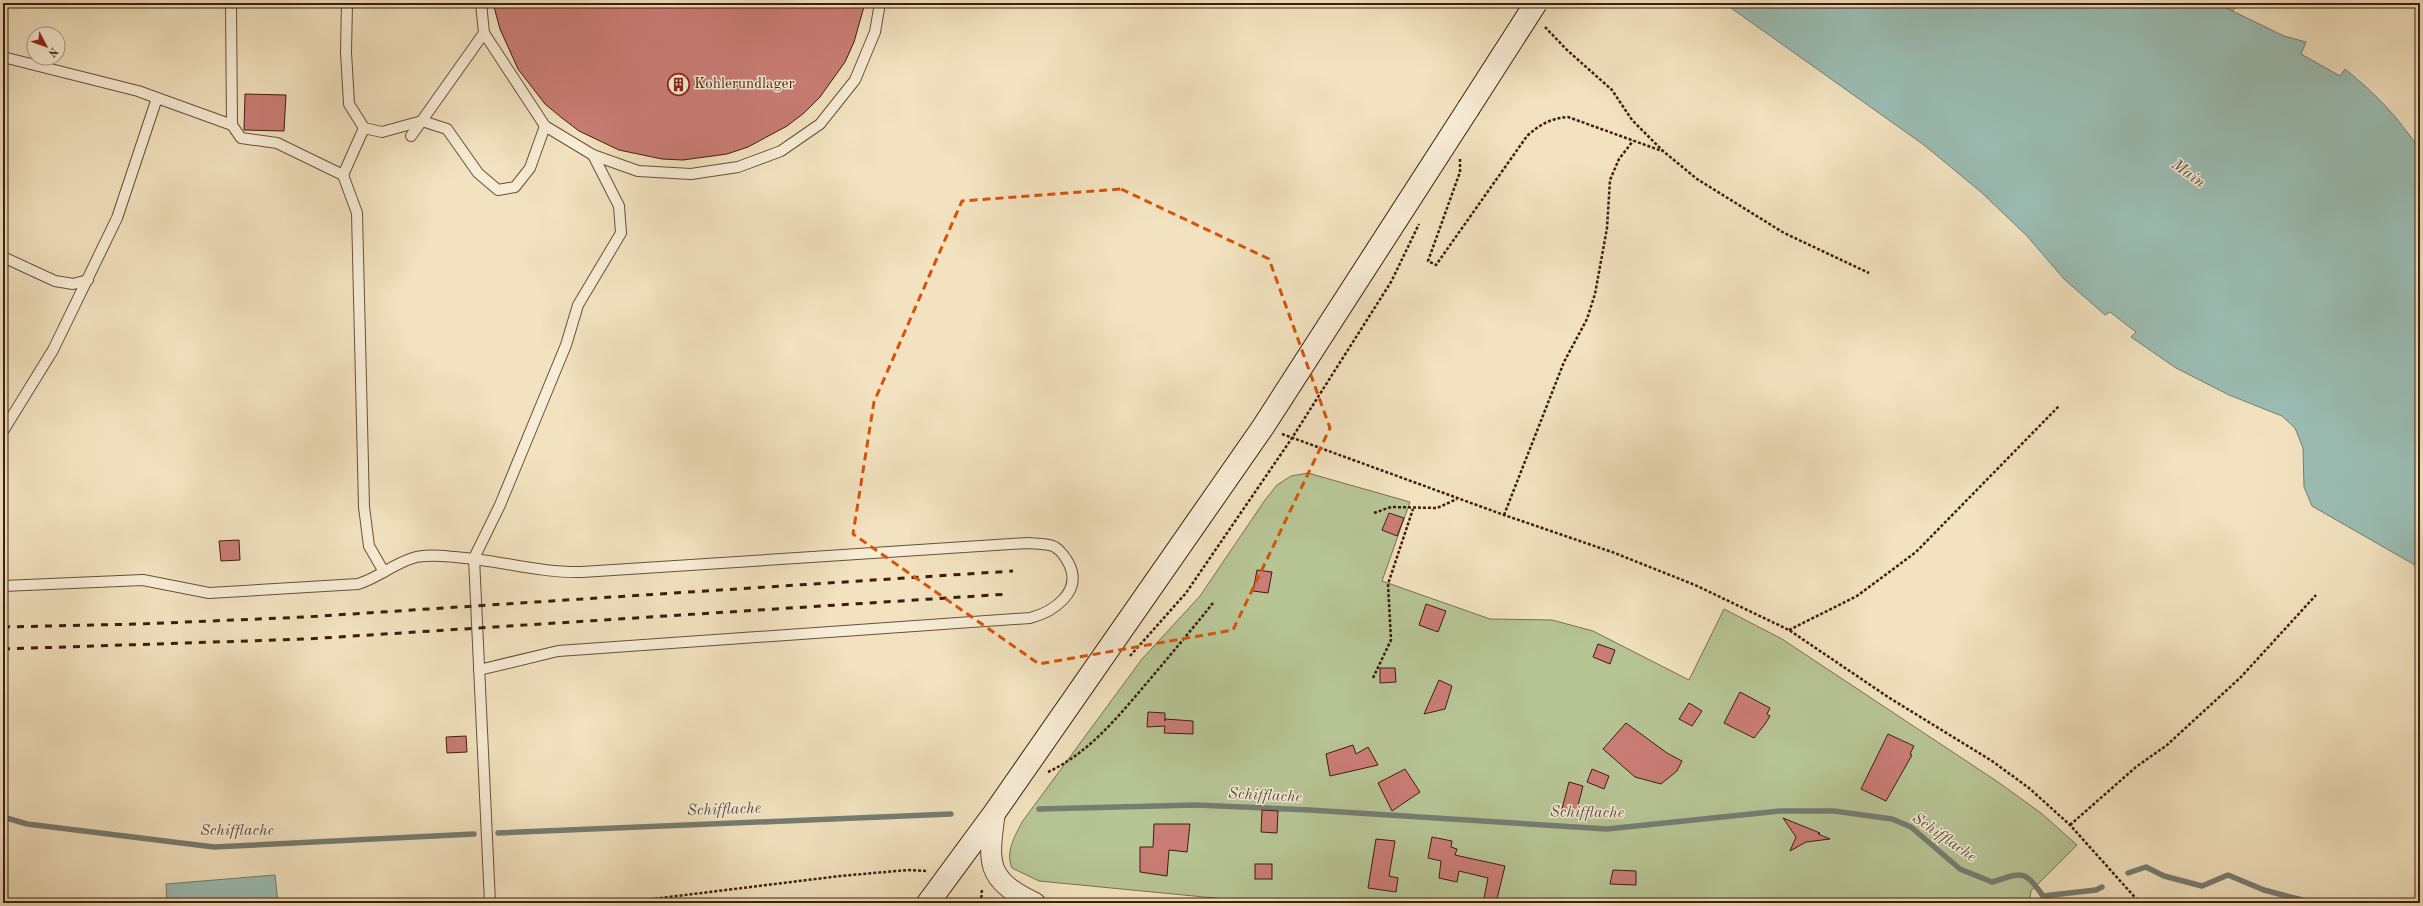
<svg xmlns="http://www.w3.org/2000/svg" width="2423" height="906" font-family="'Old Standard TT',serif">
	<style>
		.green { fill: #b7c494; stroke: #7a7051 }
		.water { fill: #9bbdb4; stroke: #767d72 }
		.lines { fill: none; stroke-linecap: round; stroke-linejoin: round }
		.stream { stroke: #767d72; stroke-width: 5.5 }
		.building { fill: #ca7d76; stroke: #3e1d0e }
		.service-casing { stroke: #6b4e3a; stroke-width: 12 }
		.minor-casing { stroke: #6b4e3a; stroke-width: 22 }
		.secondary-casing { stroke: #3e1d0e; stroke-width: 24 }
		.path { stroke: #3e1d0e; stroke-width: 2.5; stroke-dasharray: 3 2; stroke-linecap: butt }
		.service { stroke: #f7ecd5; stroke-width: 10 }
		.minor { stroke: #f7ecd5; stroke-width: 20 }
		.secondary { stroke: #f7ecd5; stroke-width: 22 }
		.rail { stroke: #3e1d0e; stroke-width: 3; stroke-dasharray: 7 7; stroke-linecap: butt }
		.secondary-bridge-casing { stroke: #3e1d0e; stroke-width: 24; stroke-linecap: butt }
		.secondary-bridge { stroke: #f7ecd5; stroke-width: 22 }
		.marked { fill: none; stroke: #d7530c; stroke-width: 3; stroke-dasharray: 8 5; stroke-linejoin: round }
		.labels { text-anchor: middle; dominant-baseline: central; stroke-width: 3; stroke-linejoin: round; paint-order: stroke }
		.poi-label { font-size: 15px; fill: #3e1d0e; stroke: #f7ecd5; text-anchor: start }
		.water-label { font-size: 16px; font-style: italic; fill: #5a4d40; stroke: #f7ecd5 }
	</style>
	<rect width="100%" height="100%" fill="#f2e2bf"/>
	<filter id="stains"><feTurbulence type="fractalNoise" baseFrequency=".005" numOctaves="4"/><feColorMatrix values="0 0 0 0 .2 0 0 0 0 .09 0 0 0 0 .02 0 0 0 .5 -.17"/></filter>
	<radialGradient id="worn" r=".72"><stop offset=".6" stop-color="#630" stop-opacity="0"/><stop offset="1" stop-color="#630" stop-opacity=".3"/></radialGradient>
	<g class="green">
		<polygon points="2216,3 2241,3 2232,11"/>
		<path d="M 1308,473 L 1410,502 L 1382,581 L 1490,619 L 1552,620 L 1593,631 L 1689,680 L 1724,609 L 1782,639 L 1998,782 L 2041,813 L 2077,845 L 2031,891 L 2029,903 L 1266,903 L 1039,881 L 1012,868 C 1005,852 1015,836 1022,822 L 1142,659 L 1200,596 L 1265,500 L 1277,485 L 1291,476 Z"/>
	</g>
	<g class="water">
		<path d="M 1724,3 L 2216,3 L 2284,36 L 2306,42 L 2301,54 L 2340,76 L 2345,69 C 2378,96 2396,115 2420,150 L 2420,568 L 2312,506 L 2304,487 L 2303,448 L 2295,428 L 2282,416 L 2229,395 L 2176,368 L 2131,337 L 2136,332 L 2110,312 L 2105,315 L 2064,279 L 2027,236 L 1981,192 L 1924,145 Z"/>
		<polygon points="275,875 278,903 167,903 166,884"/>
	</g>
	<g class="lines">
		<g class="stream">
			<path d="M 1039,809 L 1196,805 L 1310,810 L 1607,829 L 1780,811 L 1834,811 L 1892,819 L 1911,827 L 1960,869 L 1992,882 C 2021,873 2024,868 2043,896 L 2096,890 L 2102,887"/>
			<polyline points="3,817 27,824 214,847 474,834"/>
			<polyline points="498,833 951,814"/>
			<polyline points="2128,873 2146,867 2164,876 2202,886 2228,875 2264,890 2306,901 2307,903"/>
		</g>
	</g>
	<g class="building">
		<polygon points="493,3 865,3 854,42 845,62 820,97 804,113 787,126 748,147 727,154 683,160 662,159 619,150 579,131 562,118 545,104 518,69 500,29"/>
		<polygon points="245,94 286,95 284,131 244,130"/>
		<polygon points="1389,513 1404,518 1397,536 1382,530"/>
		<polygon points="239,540 240,560 221,561 219,541"/>
		<polygon points="1257,570 1272,572 1268,593 1253,591"/>
		<polygon points="1426,604 1446,611 1438,632 1419,625"/>
		<polygon points="1598,644 1615,650 1610,664 1593,657"/>
		<polygon points="1380,668 1395,668 1396,682 1380,683"/>
		<polygon points="1439,680 1452,686 1445,709 1424,714"/>
		<polygon points="1740,692 1770,708 1767,714 1770,716 1765,724 1754,738 1724,723"/>
		<polygon points="1689,703 1702,711 1692,726 1679,719"/>
		<polygon points="1148,712 1165,713 1165,721 1165,719 1193,721 1193,734 1164,733 1165,726 1147,727"/>
		<polygon points="1626,723 1667,753 1682,761 1677,771 1661,784 1635,777 1603,749"/>
		<polygon points="1888,734 1914,746 1910,754 1912,755 1886,801 1861,789"/>
		<polygon points="466,736 467,752 447,753 446,737"/>
		<polygon points="1353,745 1356,754 1368,747 1378,765 1330,776 1326,754"/>
		<polygon points="1405,769 1420,792 1392,811 1378,783"/>
		<polygon points="1592,769 1609,776 1604,789 1587,782"/>
		<polygon points="1569,782 1583,786 1576,813 1562,809"/>
		<polygon points="1262,810 1278,811 1277,833 1261,832"/>
		<polygon points="1783,818 1820,833 1818,834 1830,839 1806,842 1790,851 1796,837"/>
		<polygon points="1154,824 1190,824 1187,852 1169,850 1167,876 1140,872 1140,847 1153,847"/>
		<polygon points="1432,837 1452,841 1451,847 1457,849 1455,855 1505,866 1496,903 1483,903 1488,878 1459,871 1457,882 1439,878 1441,861 1428,858"/>
		<polygon points="1376,839 1395,841 1389,876 1398,878 1396,892 1368,888"/>
		<rect x="1255" y="864" width="17" height="15"/>
		<polygon points="1613,870 1636,871 1636,885 1610,884"/>
	</g>
	<g class="lines">
		<defs>
			<g id="service">
				<polyline points="231,3 232,125 241,138 277,143 343,175 357,213 364,507 369,546 384,572"/>
				<polyline points="347,3 346,52 349,104 364,128 382,132 422,121 447,129 478,173 498,190 515,187 530,168 545,126"/>
				<polyline points="481,3 484,33 545,126 593,155 638,171 691,174 738,167 781,151 820,124 855,80 875,32 880,3"/>
				<polyline points="3,57 138,91 232,125"/>
				<polyline points="411,136 484,33"/>
				<polyline points="343,175 364,128"/>
				<polyline points="3,257 55,281 73,284 88,280"/>
				<polyline points="3,431 53,350 117,218 157,98"/>
				<path d="M 3,586 L 143,580 L 209,593 L 358,584 C 378,578 393,564 413,558 C 426,554 442,556 455,557 C 498,560 539,573 582,572 L 1027,543 C 1035,544 1047,543 1055,547 C 1060,550 1066,558 1069,564 C 1083,592 1053,612 1030,618 L 558,651 L 479,670"/>
				<polyline points="490,903 474,558 500,505 566,345 578,305 621,233 619,206 593,155"/>
			</g>
			<path id="minor" d="M 995,812 C 988,863 985,879 1035,903"/>
			<polyline id="secondary" points="928,903 995,812 1263,427 1468,109"/>
		</defs>
		<use href="#service" class="service-casing"/>
		<use href="#minor" class="minor-casing"/>
		<use href="#secondary" class="secondary-casing"/>
		<g class="path">
			<polyline points="1545,27 1567,50 1612,90 1632,120 1663,151 1697,179 1784,233 1869,273"/>
			<path d="M 1460,159 L 1460,172 L 1428,261 L 1436,265 L 1527,136 C 1539,125 1551,118 1568,117 L 1662,151"/>
			<polyline points="1282,434 1504,515 1612,552 1695,585 1789,630 1888,697 1992,761 2029,788 2070,825 2140,903"/>
			<polyline points="1374,513 1391,507 1437,508 1457,499"/>
			<polyline points="1504,515 1564,362 1587,319 1595,294 1607,228 1610,180 1619,159 1633,141"/>
			<polyline points="1789,630 1857,596 1916,552 2059,406"/>
			<polyline points="1130,656 1186,593 1292,438 1391,282 1419,224"/>
			<polyline points="1373,678 1391,640 1388,584 1413,509"/>
			<path d="M 1048,772 C 1091,752 1121,713 1151,678 C 1172,653 1193,628 1213,603"/>
			<polyline points="2070,825 2136,767 2167,745 2241,677 2316,595"/>
			<polyline points="620,903 840,876 908,870 928,871"/>
			<polyline points="981,903 982,888"/>
		</g>
		<use href="#service" class="service"/>
		<use href="#minor" class="minor"/>
		<use href="#secondary" class="secondary"/>
		<g class="rail">
			<polyline points="3,627 140,624 305,617 1013,571"/>
			<polyline points="3,649 307,639 1009,594"/>
		</g>
		<defs>
			<polyline id="secondary-bridge" points="1468,109 1536,3"/>
		</defs>
		<use href="#secondary-bridge" class="secondary-bridge-casing"/>
		<use href="#secondary-bridge" class="secondary-bridge"/>
	</g>
	<path class="marked" d="M 1121,189 L 1269,259 L 1330,428 L 1233,630 L 1039,664 L 853,534 L 874,402 L 962,201 Z"/>
	<defs>
		<symbol id="building-ring" viewBox="-11 -11 22 22"><circle r="9.5" fill="#f7ecd5" stroke="#8f2418" stroke-width="1.5"/><path d="M-4-6H4V6H1V3H-1V6H-4ZM-2.5-4.3h1.7v1.8h-1.7ZM.8-4.3h1.7v1.8H.8ZM-2.5-1h1.7V.8h-1.7ZM.8-1h1.7V.8H.8Z" fill="#8f2418"/></symbol>
	</defs>
	<g fill-rule="evenodd">
		<use href="#building-ring" x="666" y="72" width="25" height="25"/>
	</g>
	<g class="labels">
		<g class="poi-label">
			<text x="694" y="84">Kohlerundlager</text>
		</g>
		<g class="water-label">
			<text transform="translate(2188 174) rotate(36)">Main</text>
			<text transform="translate(1265 796) rotate(3)">Schifflache</text>
			<text transform="translate(724 810) rotate(-2)">Schifflache</text>
			<text transform="translate(1587 813) rotate(1)">Schifflache</text>
			<text x="237" y="831">Schifflache</text>
			<text transform="translate(1944 838) rotate(35)">Schifflache</text>
		</g>
	</g>
	<rect width="2423" height="906" fill="none" stroke="#f2e2bf" stroke-width="16"/>
	<rect x="4" y="4" width="2415" height="898" fill="none" stroke="#3e1d0e" stroke-width="2"/>
	<rect x="8" y="8" width="2407" height="890" fill="none" stroke="#3e1d0e"/>
	<g transform="translate(46 46) rotate(131)"><circle r="19" fill="#f7ecd5" stroke="#ad9985"/>
	<path d="M0-3L7 15L0 10L-7 15Z" fill="#8f2418"/>
	<text y="-6" font-size="11" font-weight="bold" text-anchor="middle" fill="#3e1d0e">N</text>
	</g>
	<rect width="100%" height="100%" filter="url(#stains)"/>
	<rect width="100%" height="100%" fill="url(#worn)"/>
</svg>
